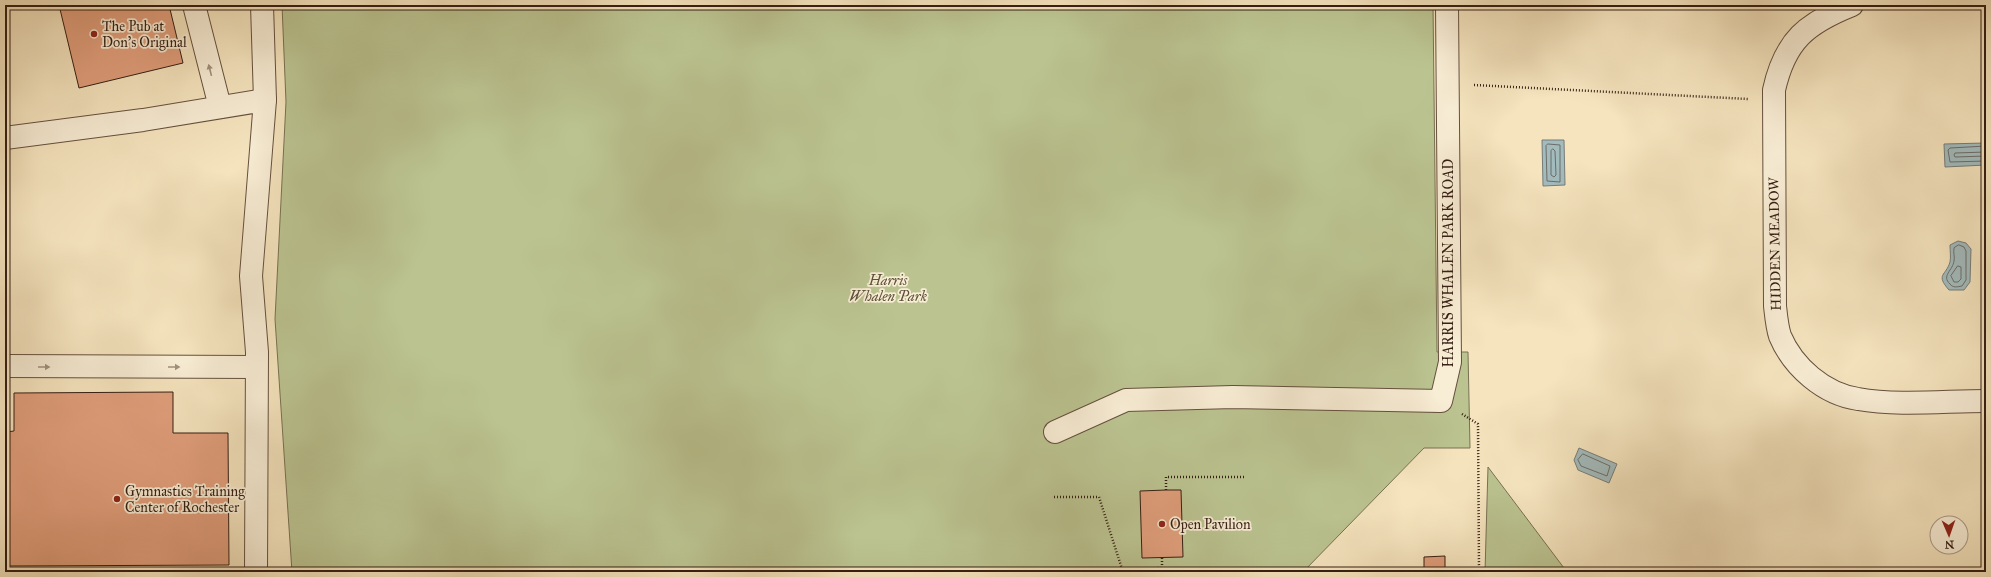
<svg xmlns="http://www.w3.org/2000/svg" width="1991" height="577" font-family="'IM FELL Great Primer',serif">
	<style>
		.green { fill: #bbc491; stroke: #787152 }
		.water { fill: #a2bbbd; stroke: #767c79 }
		.lines { fill: none; stroke-linecap: round; stroke-linejoin: round }
		.shore { stroke: #6c6c68; stroke-width: 1 }
		.building { fill: #e09e7b; stroke: #351e13 }
		.minor-casing { stroke: #65503e; stroke-width: 24 }
		.path { stroke: #351e13; stroke-width: 2.5; stroke-dasharray: 1 2; stroke-linecap: butt }
		.minor { stroke: #f8edd5; stroke-width: 22 }
		.oneway { fill: #a0907e }
		.poi-dot { fill: #8f2418; stroke: #f8edd5; stroke-width: 1.5 }
		.labels { text-anchor: middle; dominant-baseline: central; stroke-width: 3.5; stroke-linejoin: round; paint-order: stroke }
		.poi-label { font-size: 14px; fill: #351e13; stroke: #f8edd5; text-anchor: start }
		.street-label { font-size: 14px; fill: #351e13; stroke: #f8edd5 }
		.park-label { font-size: 14px; font-style: italic; fill: #5d5039; stroke: #f8edd5 }
	</style>
	<rect width="100%" height="100%" fill="#f5e4be"/>
	<filter id="stains"><feTurbulence type="fractalNoise" baseFrequency=".005" numOctaves="4"/><feColorMatrix values="0 0 0 0 .2 0 0 0 0 .09 0 0 0 0 .02 0 0 0 .5 -.17"/></filter>
	<radialGradient id="worn" r=".72"><stop offset=".6" stop-color="#630" stop-opacity="0"/><stop offset="1" stop-color="#630" stop-opacity=".3"/></radialGradient>
	<g class="green">
		<polygon points="282,5 1433,5 1437,352 1468,352 1470,448 1424,448 1303,572 292,572 275,319 286,102"/>
		<polygon points="1488,467 1567,572 1485,572"/>
	</g>
	<g class="water">
		<polygon points="1542,140 1564,140 1565,185 1543,186"/>
		<polygon points="1986,143 1986,165 1945,167 1944,144"/>
		<path d="M 1958,241 L 1966,243 L 1971,249 L 1970,282 L 1964,290 L 1949,290 C 1935,274 1946,276 1950,262 C 1951,257 1950,251 1950,245 Z"/>
		<polygon points="1579,448 1617,464 1609,483 1578,470 1574,460"/>
	</g>
	<g class="lines">
		<g class="shore">
			<polygon points="1548,144 1560,145 1560,182 1547,181 1546,146"/>
			<polyline points="1986,146 1950,148 1948,150 1950,162 1986,161"/>
			<polygon points="1553,149 1555,151 1556,175 1554,177 1551,175 1551,151"/>
			<polyline points="1986,152 1955,153 1954,155 1955,157 1986,156"/>
			<path d="M 1959,245 L 1964,247 L 1966,251 L 1966,280 L 1962,286 C 1957,287 1953,288 1950,284 C 1941,276 1953,270 1954,261 C 1955,257 1953,253 1954,248 Z"/>
			<polygon points="1958,266 1961,267 1961,279 1958,282 1954,282 1951,276"/>
			<polygon points="1583,454 1610,466 1607,476 1581,466 1578,460"/>
		</g>
	</g>
	<g class="building">
		<polygon points="59,5 169,5 183,63 79,88"/>
		<polygon points="173,392 173,433 228,433 229,565 7,566 6,432 14,431 14,393"/>
		<polygon points="1166,490 1181,490 1183,557 1142,558 1140,491"/>
		<polygon points="1445,556 1445,572 1424,572 1424,557"/>
	</g>
	<g class="lines">
		<defs>
			<g id="minor">
				<polyline points="194,5 220,107"/>
				<polyline points="262,5 265,100"/>
				<path d="M 1852,5 C 1807,23 1785,40 1774,90 L 1775,306 C 1776,315 1777,327 1780,336 C 1793,367 1824,394 1858,399 C 1898,406 1945,401 1986,401"/>
				<polyline points="5,138 143,120 265,100 251,276 257,352 256,572"/>
				<polyline points="5,366 256,367"/>
				<polyline points="1055,432 1126,400 1233,397 1441,401 1450,362 1447,5"/>
			</g>
		</defs>
		<use href="#minor" class="minor-casing"/>
		<g class="path">
			<polyline points="1474,85 1748,99"/>
			<polyline points="1462,414 1478,424 1479,572"/>
			<polyline points="1166,490 1166,477 1245,477"/>
			<polyline points="1054,497 1099,497 1122,569 1162,568 1166,572"/>
			<polyline points="1162,558 1162,568"/>
		</g>
		<use href="#minor" class="minor"/>
	</g>
	<defs><path id="oneway-solid" d="M-6-.8H1V-3.2L6.5 0L1 3.2V.8H-6Z"/></defs>
	<g class="oneway">
		<use href="#oneway-solid" transform="translate(210 70) rotate(-104)"/>
		<use href="#oneway-solid" transform="translate(44 367)"/>
		<use href="#oneway-solid" transform="translate(174 367)"/>
	</g>
	<g class="poi-dot">
		<circle cx="94" cy="34" r="4"/>
		<circle cx="117" cy="499" r="4"/>
		<circle cx="1162" cy="524" r="4"/>
	</g>
	<g class="labels">
		<g class="poi-label">
			<text x="102" y="26">The Pub at<tspan x="102" dy="16">Don's Original</tspan></text>
			<text x="125" y="491">Gymnastics Training<tspan x="125" dy="16">Center of Rochester</tspan></text>
			<text x="1170" y="524">Open Pavilion</text>
		</g>
		<g class="street-label">
			<text transform="translate(1775 244) rotate(-91)">HIDDEN MEADOW</text>
			<text transform="translate(1448 263) rotate(-90)">HARRIS WHALEN PARK ROAD</text>
		</g>
		<g class="park-label">
			<text x="888" y="280">Harris<tspan x="888" dy="16">Whalen Park</tspan></text>
		</g>
	</g>
	<rect width="1991" height="577" fill="none" stroke="#f5e4be" stroke-width="20"/>
	<rect x="6" y="6" width="1979" height="565" fill="none" stroke="#351e13" stroke-width="2"/>
	<rect x="10" y="10" width="1971" height="557" fill="none" stroke="#351e13"/>
	<g transform="translate(1949 535) rotate(178)"><circle r="19" fill="#f8edd5" stroke="#aa9a87"/>
	<path d="M0-3L7 15L0 10L-7 15Z" fill="#8f2418"/>
	<text y="-6" font-size="11" font-weight="bold" text-anchor="middle" fill="#351e13">N</text>
	</g>
	<rect width="100%" height="100%" filter="url(#stains)"/>
	<rect width="100%" height="100%" fill="url(#worn)"/>
</svg>
